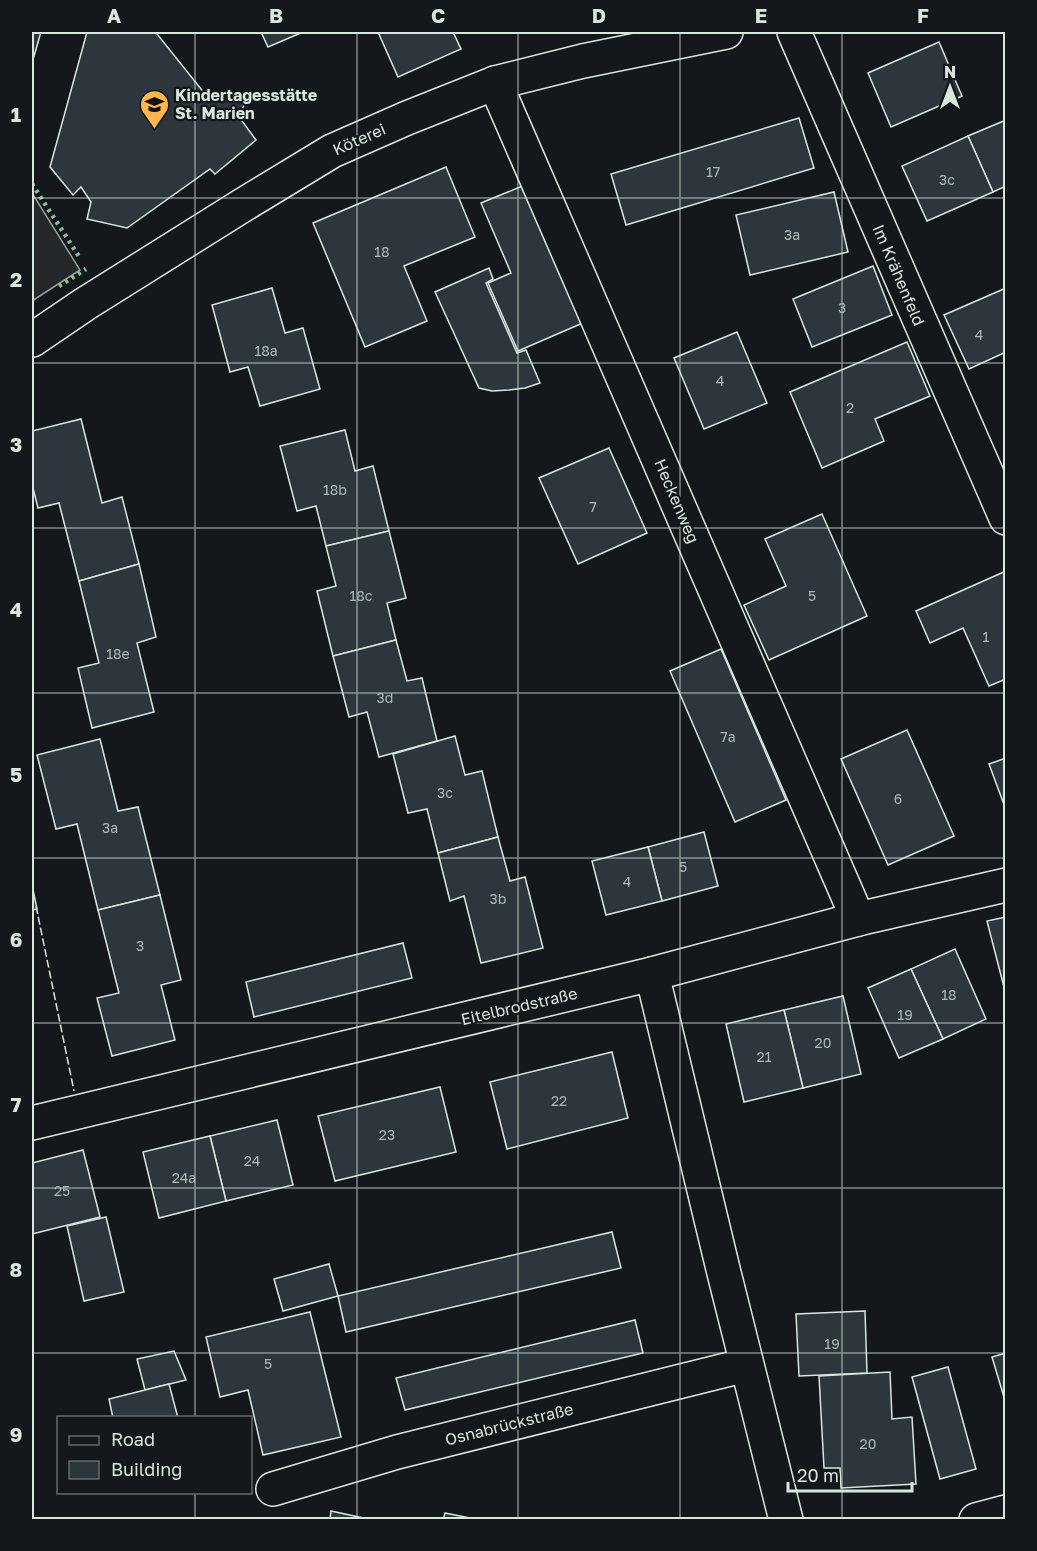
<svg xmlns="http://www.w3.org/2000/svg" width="1037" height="1551" font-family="'Golos Text',sans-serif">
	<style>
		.parking { fill: #24282b; stroke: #939e99; stroke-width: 1.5 }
		.building { fill: #2c363c; stroke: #d8e6dc; stroke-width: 1.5 }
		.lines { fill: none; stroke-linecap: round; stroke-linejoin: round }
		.street-casing { stroke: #d8e6dc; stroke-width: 36 }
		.street { stroke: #14181c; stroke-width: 33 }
		.hedge { stroke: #8ac095; stroke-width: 4.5; stroke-dasharray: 3 4.5; stroke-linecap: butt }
		.fence { stroke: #d8e6dc; stroke-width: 1.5; stroke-dasharray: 8 3; stroke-linecap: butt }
		.grid { fill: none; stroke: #d8e6dc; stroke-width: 1.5; stroke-opacity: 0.55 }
		.labels { text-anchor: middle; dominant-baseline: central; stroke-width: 4.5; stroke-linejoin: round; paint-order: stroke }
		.number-label { font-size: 14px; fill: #adbab4 }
		.poi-label { font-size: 16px; font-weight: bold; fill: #d8e6dc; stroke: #14181c; text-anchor: start }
		.street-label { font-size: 16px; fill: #d8e6dc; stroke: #14181c }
		.neatline { fill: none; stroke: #d8e6dc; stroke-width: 2 }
		.grid-label { font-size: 20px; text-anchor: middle; font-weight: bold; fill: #d8e6dc }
	</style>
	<rect width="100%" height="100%" fill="#14181c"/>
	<polygon class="parking" points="32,193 80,270 32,301"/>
	<g class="building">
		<polygon points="32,32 41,32 32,63"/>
		<polygon points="87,32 160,32 157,34 209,99 221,91 246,100 239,117 256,140 215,174 210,169 127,228 87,219 91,202 81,187 73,195 50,167"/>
		<polygon points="261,32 303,32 268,47"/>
		<polygon points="378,32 453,32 461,49 398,77"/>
		<polygon points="939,42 962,96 891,127 868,73"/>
		<polygon points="799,118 814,168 626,225 611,174"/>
		<polygon points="1006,120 1006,186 993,192 968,136"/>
		<polygon points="968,136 993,192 927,221 902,166"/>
		<polygon points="446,167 475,237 404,266 427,321 365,347 313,223"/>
		<polygon points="525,185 585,322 518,351 488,283 511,273 481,203"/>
		<polygon points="834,192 848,252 750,275 736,215"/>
		<polygon points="873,266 892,315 812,347 793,299"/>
		<polygon points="489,268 493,279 486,283 517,353 526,350 540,383 525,388 509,390 492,391 479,388 435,292"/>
		<polygon points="272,288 285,333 303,328 320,389 260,406 248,367 230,372 212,305"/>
		<polygon points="1006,288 1006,352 969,369 944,315"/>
		<polygon points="737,332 767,403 704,429 674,358"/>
		<polygon points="907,342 930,396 875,419 884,441 822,468 790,392"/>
		<polygon points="81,419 102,503 122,497 139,564 79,581 59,503 38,508 32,484 32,431"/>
		<polygon points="345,430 355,471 373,466 389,531 326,546 316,506 297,511 280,446"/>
		<polygon points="609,448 647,533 578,564 539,478"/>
		<polygon points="822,514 867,616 769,660 744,605 786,586 765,539"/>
		<polygon points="389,531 406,598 387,603 396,640 333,656 317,591 336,586 326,546"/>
		<polygon points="139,564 156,637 137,643 154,712 92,728 78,668 99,663 79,581"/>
		<polygon points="1006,571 1006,679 989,686 963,628 930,643 916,611"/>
		<polygon points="396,640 407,681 422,678 437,741 379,757 367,712 349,717 333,656"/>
		<polygon points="721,649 786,800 735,822 670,671"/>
		<polygon points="907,730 954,836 888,865 841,759"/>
		<polygon points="455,736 465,775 482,771 498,837 438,853 427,809 408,813 393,754"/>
		<polygon points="100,739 118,811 138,807 160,895 98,910 77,824 56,829 37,755"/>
		<polygon points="1006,758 1006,810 989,764"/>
		<polygon points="704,832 718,886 662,901 648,847"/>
		<polygon points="498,837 510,881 525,877 543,948 481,963 464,896 450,901 438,853"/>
		<polygon points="648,847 662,901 606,915 592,861"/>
		<polygon points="32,885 37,909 32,910"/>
		<polygon points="160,895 181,980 161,985 175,1040 112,1056 97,998 119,993 98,910"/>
		<polygon points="1006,917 1006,991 1005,991 987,921"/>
		<polygon points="403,943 412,978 254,1017 246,982"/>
		<polygon points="955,949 986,1019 943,1039 911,969"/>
		<polygon points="911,969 943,1039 899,1058 868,988"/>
		<polygon points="843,996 861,1074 803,1088 784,1010"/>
		<polygon points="784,1010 803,1088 744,1102 726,1024"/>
		<polygon points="612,1052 628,1118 507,1149 490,1082"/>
		<polygon points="440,1087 456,1152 335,1181 318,1116"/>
		<polygon points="277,1120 293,1185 226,1201 210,1136"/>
		<polygon points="210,1136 226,1201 159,1218 143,1152"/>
		<polygon points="83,1150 100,1217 32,1234 32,1163"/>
		<polygon points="106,1217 124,1292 84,1301 67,1226"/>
		<polygon points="612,1232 621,1268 346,1332 338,1296"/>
		<polygon points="329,1264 338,1296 283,1311 274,1279"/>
		<polygon points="865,1311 867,1373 799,1376 796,1314"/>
		<polygon points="310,1312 341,1437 263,1455 248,1390 220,1397 206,1337"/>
		<polygon points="635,1320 643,1353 405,1410 396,1378"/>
		<polygon points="174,1351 186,1380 145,1390 137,1359"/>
		<polygon points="1006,1353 1006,1404 992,1357"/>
		<polygon points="948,1367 976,1469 940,1479 912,1377"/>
		<polygon points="890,1372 892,1419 912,1417 916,1484 841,1488 840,1468 824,1468 819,1376"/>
		<polygon points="169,1384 178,1418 113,1418 109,1399"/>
		<polygon points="331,1511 373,1520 330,1520"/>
		<polygon points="445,1513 480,1520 443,1520"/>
	</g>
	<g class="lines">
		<defs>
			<g id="street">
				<polyline points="794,32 1006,518"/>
				<polyline points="495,83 858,919"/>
				<polyline points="32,340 85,304 243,205 332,151 407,118 495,83 583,61 726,32"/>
				<polyline points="652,974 724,1273 786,1520"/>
				<polyline points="32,1123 652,974 858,919 1006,885"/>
				<polyline points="273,1489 397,1452 746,1365"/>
				<polyline points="976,1520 1006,1512"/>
			</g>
		</defs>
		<use href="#street" class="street-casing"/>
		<use href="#street" class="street"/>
		<g class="hedge">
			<polyline points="32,184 80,258"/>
			<polyline points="59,286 86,269"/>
		</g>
		<polyline class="fence" points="36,906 74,1091"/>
	</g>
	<path class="grid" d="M 195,32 L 195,1418M 357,32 L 357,1520M 518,32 L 518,1520M 680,32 L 680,1520M 842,32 L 842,1520M 32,198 L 1006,198M 32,363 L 1006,363M 32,528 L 1006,528M 32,693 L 1006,693M 32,858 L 1006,858M 32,1023 L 1006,1023M 32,1188 L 1006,1188M 32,1353 L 1006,1353M 195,1492 L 195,1520"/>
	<defs>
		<symbol id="school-pin" viewBox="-11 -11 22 30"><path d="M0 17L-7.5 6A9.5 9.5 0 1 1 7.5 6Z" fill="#ffb74d" stroke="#14181c"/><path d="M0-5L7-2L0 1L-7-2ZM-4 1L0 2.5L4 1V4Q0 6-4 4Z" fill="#111"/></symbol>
	</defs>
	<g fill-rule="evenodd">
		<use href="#school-pin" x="138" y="88" width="33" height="45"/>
	</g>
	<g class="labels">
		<g class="number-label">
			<text x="713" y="171">17</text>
			<text x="947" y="179">3c</text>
			<text x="792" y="234">3a</text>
			<text x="382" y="251">18</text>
			<text x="842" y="307">3</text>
			<text x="979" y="334">4</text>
			<text x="266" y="350">18a</text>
			<text x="720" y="380">4</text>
			<text x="850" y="407">2</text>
			<text x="335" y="489">18b</text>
			<text x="593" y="506">7</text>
			<text x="361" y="595">18c</text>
			<text x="812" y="595">5</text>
			<text x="986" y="636">1</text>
			<text x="118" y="653">18e</text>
			<text x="385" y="697">3d</text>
			<text x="728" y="736">7a</text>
			<text x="445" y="792">3c</text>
			<text x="898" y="798">6</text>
			<text x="110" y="827">3a</text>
			<text x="683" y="866">5</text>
			<text x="627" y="881">4</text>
			<text x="498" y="898">3b</text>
			<text x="140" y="945">3</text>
			<text x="949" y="994">18</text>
			<text x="905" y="1014">19</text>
			<text x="823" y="1042">20</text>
			<text x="764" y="1056">21</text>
			<text x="559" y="1100">22</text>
			<text x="387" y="1134">23</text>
			<text x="252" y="1160">24</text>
			<text x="184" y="1177">24a</text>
			<text x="62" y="1190">25</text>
			<text x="832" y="1343">19</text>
			<text x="268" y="1363">5</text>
			<text x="868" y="1443">20</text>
		</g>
		<g class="poi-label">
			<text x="175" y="95">Kindertagesstätte<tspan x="175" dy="18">St. Marien</tspan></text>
		</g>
		<g class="street-label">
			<text transform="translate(359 139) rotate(-24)">Köterei</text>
			<text transform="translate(899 275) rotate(67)">Im Krähenfeld</text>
			<text transform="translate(677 501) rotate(67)">Heckenweg</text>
			<text transform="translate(519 1006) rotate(-13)">Eitelbrodstraße</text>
			<text transform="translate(509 1424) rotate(-14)">Osnabrückstraße</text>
		</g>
	</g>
	<rect width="1037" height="1551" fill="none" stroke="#14181c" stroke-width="66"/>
	<rect x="57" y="1416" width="195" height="78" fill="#14181c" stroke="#626a69" stroke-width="1.5"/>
	<rect x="69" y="1436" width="30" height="9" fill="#14181c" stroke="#626a69" stroke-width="1.5"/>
	<text x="111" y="1446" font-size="18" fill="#d8e6dc">Road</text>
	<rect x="69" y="1461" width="30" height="18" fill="#2c363c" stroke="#626a69" stroke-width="1.5"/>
	<text x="111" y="1476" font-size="18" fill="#d8e6dc">Building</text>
	<g transform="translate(950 87)" stroke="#14181c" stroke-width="4.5" paint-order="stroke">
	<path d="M0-4.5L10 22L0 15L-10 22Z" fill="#d8e6dc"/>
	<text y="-9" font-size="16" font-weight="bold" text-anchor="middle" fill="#d8e6dc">N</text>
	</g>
	<path d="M788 1482v9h124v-9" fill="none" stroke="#d8e6dc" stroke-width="3"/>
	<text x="797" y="1482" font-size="18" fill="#d8e6dc" stroke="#14181c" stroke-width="4.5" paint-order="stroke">20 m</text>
	<rect x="33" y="33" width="971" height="1485" class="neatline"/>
	<g class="grid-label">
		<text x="114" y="23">A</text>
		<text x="276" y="23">B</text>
		<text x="438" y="23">C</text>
		<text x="599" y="23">D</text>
		<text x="761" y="23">E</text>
		<text x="923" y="23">F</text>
		<text x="16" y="122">1</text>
		<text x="16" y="287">2</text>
		<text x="16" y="452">3</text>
		<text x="16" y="617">4</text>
		<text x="16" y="782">5</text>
		<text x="16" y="947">6</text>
		<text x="16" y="1112">7</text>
		<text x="16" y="1277">8</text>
		<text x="16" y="1442">9</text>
	</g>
</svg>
